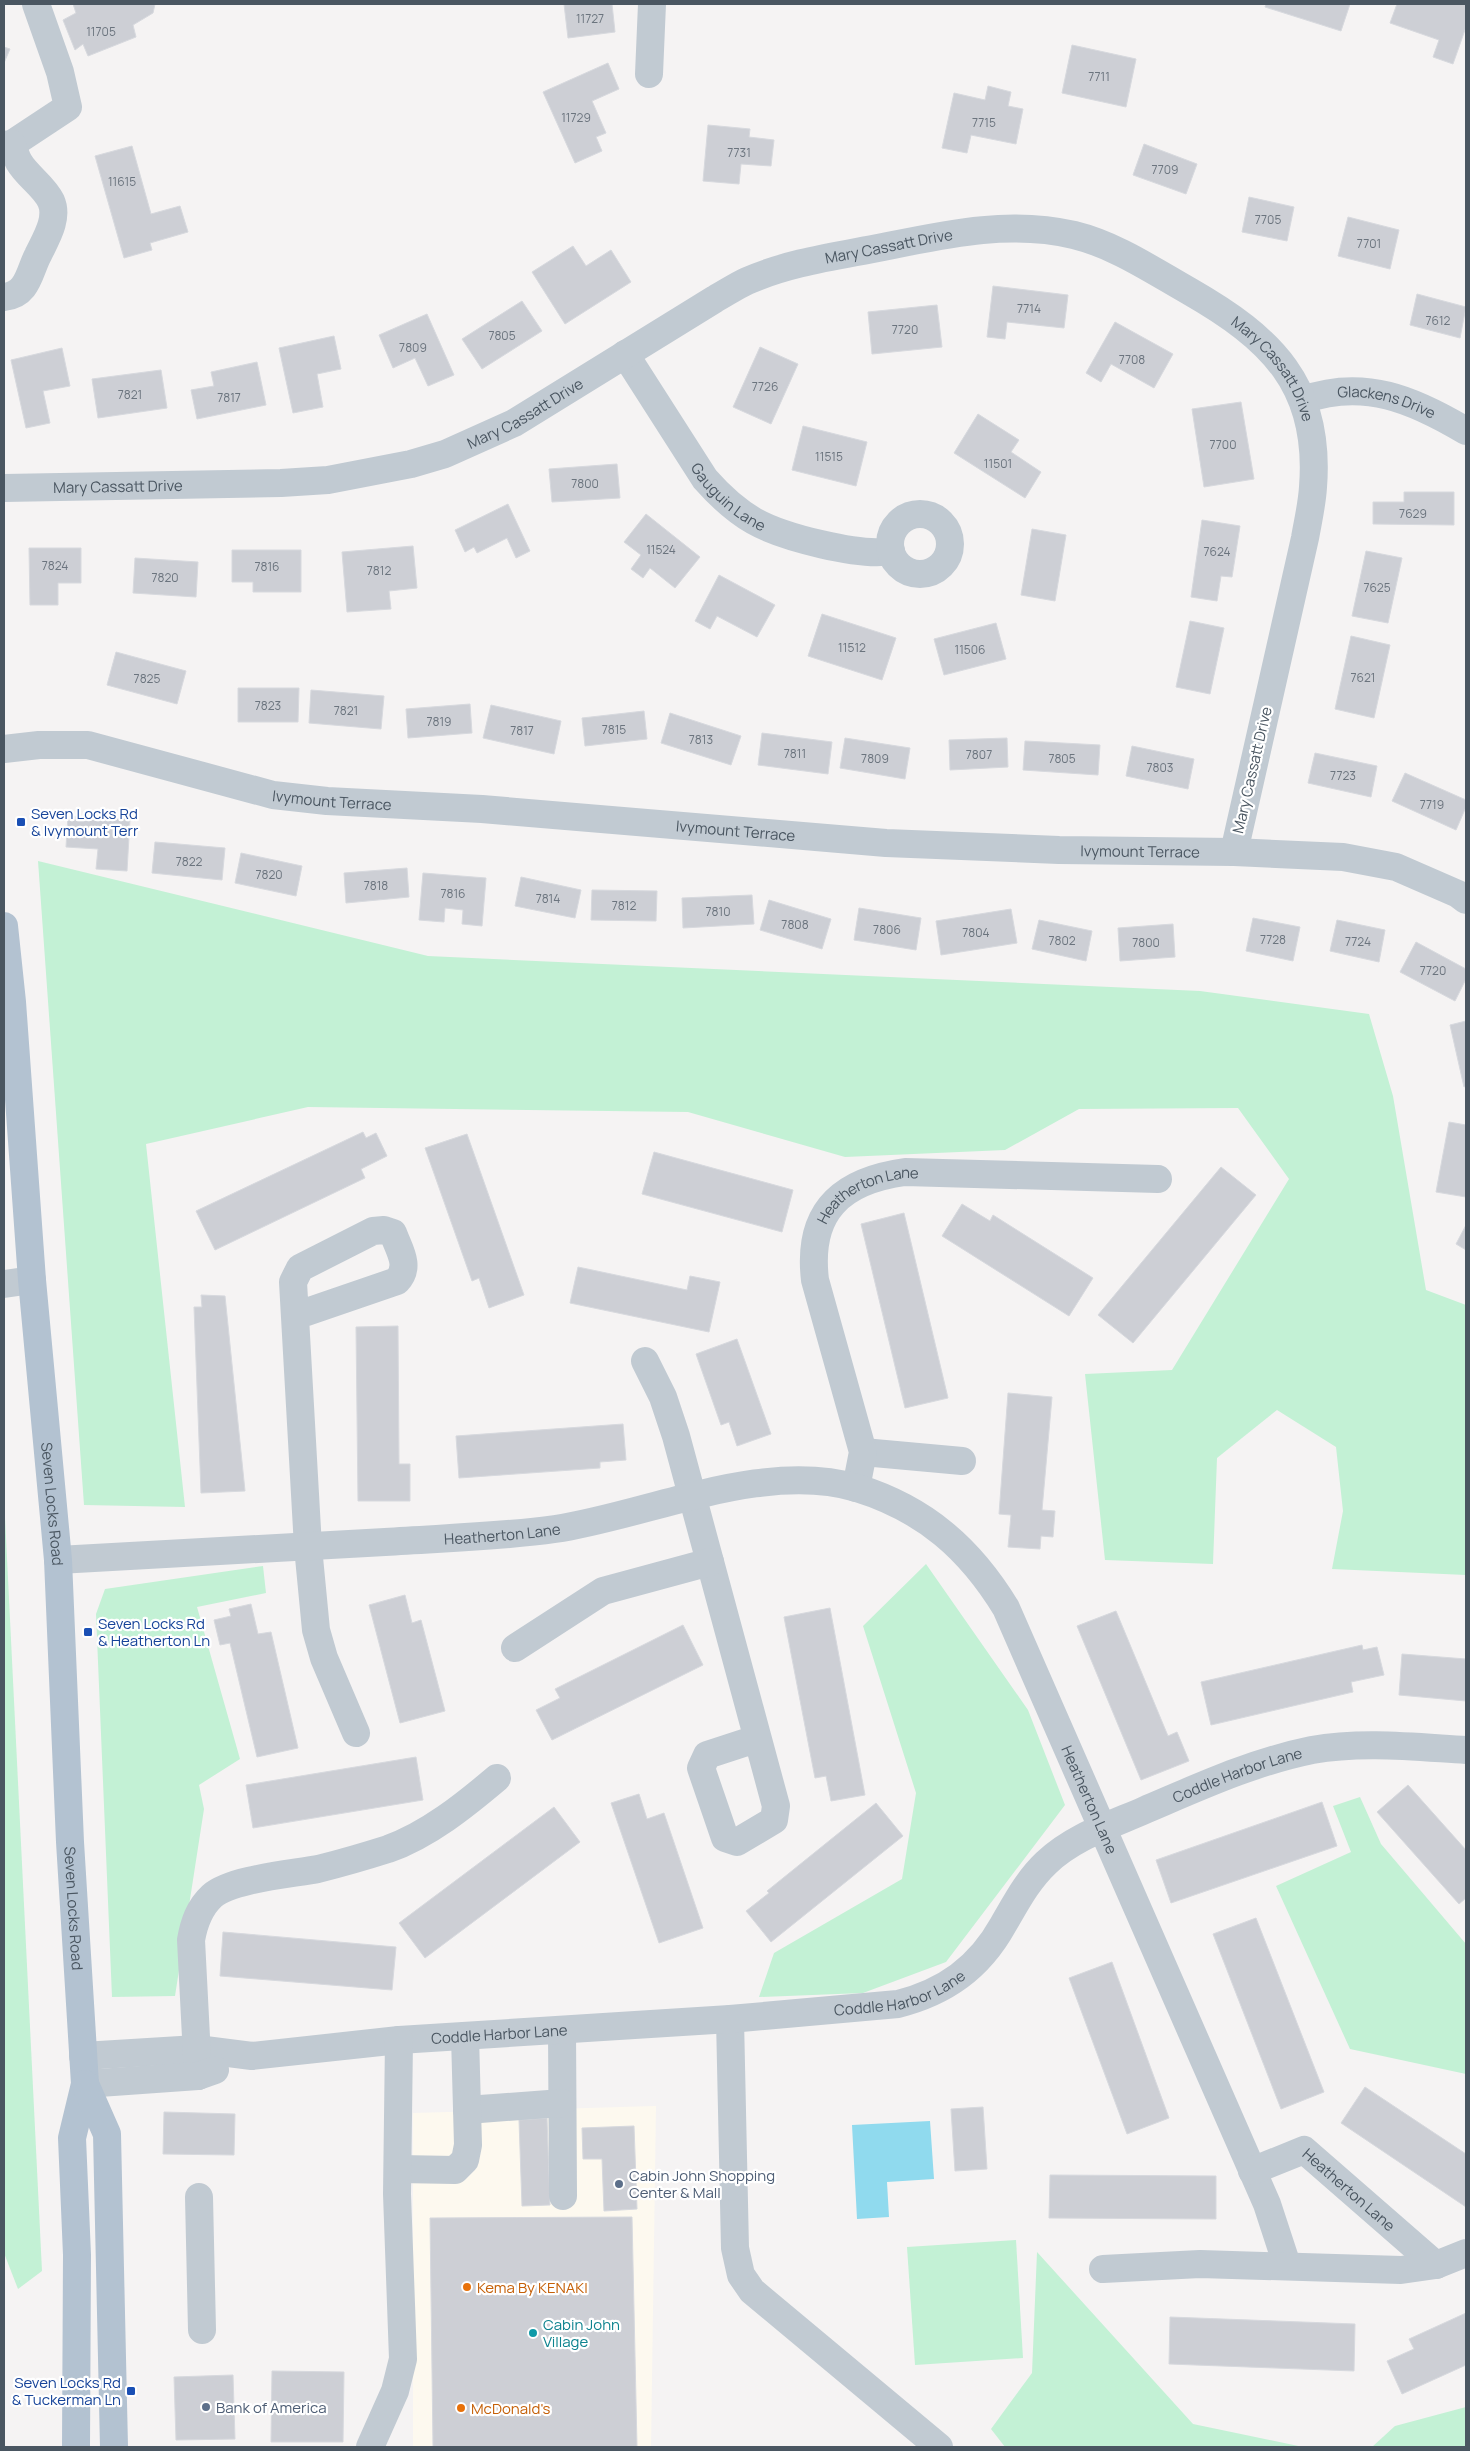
<svg xmlns="http://www.w3.org/2000/svg" width="1470" height="2451" font-family="Manrope,sans-serif">
	<style>
		.commercial { fill: #fdf9ef }
		.green { fill: #c3f1d5 }
		.water { fill: #90daee }
		.building { fill: #cdcfd5; stroke: #d7d9de }
		.lines { fill: none; stroke-linecap: round; stroke-linejoin: round }
		.minor { stroke: #c1cad2; stroke-width: 28 }
		.major { stroke: #b3c2d1; stroke-width: 28 }
		.transit-dot { fill: #1a4fb4; stroke: #fff; stroke-width: 2 }
		.service-dot { fill: #5c6f8a; stroke: #fff; stroke-width: 2 }
		.food-dot { fill: #e8710a; stroke: #fff; stroke-width: 2 }
		.culture-dot { fill: #0f9aa8; stroke: #fff; stroke-width: 2 }
		.labels { text-anchor: middle; dominant-baseline: central; stroke-width: 4.5; stroke-linejoin: round; paint-order: stroke }
		.number-label { font-size: 12px; fill: #6b747e }
		.street-label { font-size: 15px; fill: #4a5661; stroke: #fff }
		.transit-label { font-size: 15px; fill: #164399; stroke: #fff; text-anchor: start }
		.service-label { font-size: 15px; fill: #4e5e75; stroke: #fff; text-anchor: start }
		.food-label { font-size: 15px; fill: #c56008; stroke: #fff; text-anchor: start }
		.culture-label { font-size: 15px; fill: #0d838f; stroke: #fff; text-anchor: start }
	</style>
	<rect width="100%" height="100%" fill="#f5f3f3"/>
	<polygon class="commercial" points="656,2106 651,2447 413,2447 413,2113"/>
	<g class="green">
		<polygon points="38,861 428,956 1200,991 1369,1014 1393,1096 1426,1290 1466,1305 1466,1575 1332,1569 1343,1511 1336,1447 1277,1410 1217,1458 1213,1564 1105,1560 1085,1374 1172,1370 1289,1179 1238,1108 1079,1109 1005,1150 845,1157 688,1112 308,1107 146,1144 185,1507 84,1505"/>
		<polygon points="4,1497 42,2271 18,2289 4,2253"/>
		<polygon points="926,1564 1028,1710 1065,1805 946,1962 863,1993 759,1997 774,1953 902,1879 916,1793 863,1626"/>
		<polygon points="263,1566 266,1593 197,1607 240,1759 199,1785 204,1809 175,1996 112,1997 96,1614 105,1589"/>
		<polygon points="1360,1797 1381,1844 1466,1944 1466,2074 1350,2049 1276,1886 1351,1852 1333,1806"/>
		<polygon points="1016,2240 1023,2358 915,2365 907,2247"/>
		<polygon points="1037,2252 1193,2424 1303,2447 1005,2447 991,2429 1032,2373"/>
		<polygon points="1466,2407 1466,2447 1372,2447 1395,2426"/>
	</g>
	<polygon class="water" points="930,2121 934,2179 887,2182 889,2217 857,2219 852,2125"/>
	<g class="building">
		<polygon points="73,4 155,4 153,13 133,25 136,37 88,56 83,44 75,50 63,20 76,13"/>
		<polygon points="564,4 612,4 615,32 568,38"/>
		<polygon points="1266,4 1350,4 1341,31 1265,7"/>
		<polygon points="1397,4 1466,4 1466,27 1453,64 1433,57 1439,40 1390,23"/>
		<polygon points="1072,45 1136,59 1126,107 1062,93"/>
		<polygon points="4,47 10,49 4,63"/>
		<polygon points="608,63 619,89 592,101 606,133 596,137 602,151 575,163 543,92"/>
		<polygon points="988,86 1011,92 1008,106 1023,109 1016,144 971,135 967,153 942,148 954,93 985,100"/>
		<polygon points="708,125 750,129 749,137 774,140 771,166 741,164 739,184 703,181"/>
		<polygon points="1144,144 1197,164 1186,194 1133,175"/>
		<polygon points="132,146 151,214 180,206 188,232 150,243 152,250 124,258 95,156"/>
		<polygon points="1249,197 1294,207 1287,241 1242,232"/>
		<polygon points="1348,217 1399,230 1390,269 1338,256"/>
		<polygon points="573,246 586,266 611,250 631,282 565,324 532,272"/>
		<polygon points="993,286 1068,295 1064,328 1007,322 1005,339 987,337"/>
		<polygon points="1417,294 1466,307 1460,338 1410,325"/>
		<polygon points="522,301 542,331 482,369 462,339"/>
		<polygon points="937,305 942,347 872,354 868,312"/>
		<polygon points="427,314 454,375 428,386 415,358 393,368 379,335"/>
		<polygon points="1115,322 1173,354 1154,388 1111,364 1101,382 1086,373"/>
		<polygon points="334,336 341,369 317,374 323,407 293,413 279,348"/>
		<polygon points="760,347 798,364 771,424 733,407"/>
		<polygon points="62,348 70,386 43,391 50,423 26,428 11,360"/>
		<polygon points="257,362 266,405 197,419 191,390 214,386 211,372"/>
		<polygon points="161,370 167,408 98,418 92,379"/>
		<polygon points="1241,402 1254,479 1204,487 1192,409"/>
		<polygon points="978,414 1019,440 1011,452 1041,472 1025,498 954,453"/>
		<polygon points="803,426 867,442 856,486 792,470"/>
		<polygon points="617,464 620,498 552,502 549,469"/>
		<polygon points="1404,492 1454,492 1454,525 1373,524 1373,502 1404,502"/>
		<polygon points="508,504 530,551 516,558 507,538 477,553 474,547 465,552 455,530"/>
		<polygon points="646,514 700,557 675,588 650,568 643,578 631,569 641,555 624,542"/>
		<polygon points="1202,520 1240,526 1232,577 1221,576 1217,601 1191,597"/>
		<polygon points="1032,529 1066,535 1055,601 1021,595"/>
		<polygon points="413,546 417,588 389,591 391,609 347,612 342,552"/>
		<polygon points="29,548 81,548 81,583 58,583 58,605 30,605"/>
		<polygon points="232,550 301,550 301,592 253,592 253,582 232,582"/>
		<polygon points="1366,551 1402,558 1388,623 1352,616"/>
		<polygon points="135,558 198,562 196,597 133,593"/>
		<polygon points="719,575 775,605 757,637 717,616 710,629 695,621"/>
		<polygon points="822,614 896,638 882,680 808,656"/>
		<polygon points="1190,621 1224,628 1210,694 1176,687"/>
		<polygon points="996,623 1006,659 944,675 934,639"/>
		<polygon points="1351,636 1390,645 1374,718 1335,709"/>
		<polygon points="116,652 186,671 177,704 107,685"/>
		<polygon points="238,688 299,688 298,722 238,722"/>
		<polygon points="311,690 384,696 381,729 309,723"/>
		<polygon points="470,704 472,733 408,738 406,709"/>
		<polygon points="491,705 561,721 554,754 483,738"/>
		<polygon points="644,711 647,739 585,746 582,718"/>
		<polygon points="670,713 741,736 731,765 661,743"/>
		<polygon points="762,733 832,742 828,774 758,765"/>
		<polygon points="845,738 910,748 905,779 840,768"/>
		<polygon points="1007,738 1008,767 950,770 949,740"/>
		<polygon points="1025,741 1100,745 1098,775 1023,770"/>
		<polygon points="1132,746 1194,759 1188,789 1126,776"/>
		<polygon points="1315,753 1377,766 1371,797 1308,783"/>
		<polygon points="1405,773 1466,800 1466,807 1456,830 1392,801"/>
		<polygon points="68,816 130,819 127,871 96,869 98,849 66,847"/>
		<polygon points="155,842 225,848 222,880 152,873"/>
		<polygon points="241,853 302,866 296,896 235,883"/>
		<polygon points="407,868 409,897 346,903 344,873"/>
		<polygon points="423,873 486,878 482,926 462,924 463,910 445,908 444,922 419,920"/>
		<polygon points="521,877 581,890 575,918 515,906"/>
		<polygon points="592,890 657,891 656,921 591,920"/>
		<polygon points="752,895 754,924 683,928 682,898"/>
		<polygon points="769,900 831,919 822,949 760,930"/>
		<polygon points="859,908 921,918 916,950 854,940"/>
		<polygon points="1011,909 1017,943 941,955 936,921"/>
		<polygon points="1253,918 1300,927 1293,961 1246,951"/>
		<polygon points="1039,920 1092,931 1086,961 1032,949"/>
		<polygon points="1337,920 1385,930 1379,962 1330,951"/>
		<polygon points="1173,924 1175,957 1120,961 1118,928"/>
		<polygon points="1416,942 1466,969 1466,979 1455,1001 1400,972"/>
		<polygon points="1466,1021 1466,1086 1464,1087 1450,1025"/>
		<polygon points="1449,1122 1466,1125 1466,1197 1436,1192"/>
		<polygon points="363,1132 366,1138 376,1133 387,1156 361,1169 365,1178 215,1250 196,1211"/>
		<polygon points="467,1134 524,1295 489,1308 479,1278 472,1281 425,1148"/>
		<polygon points="654,1152 793,1190 782,1232 642,1194"/>
		<polygon points="1221,1167 1256,1195 1133,1343 1098,1315"/>
		<polygon points="962,1204 990,1221 993,1215 1093,1278 1069,1316 942,1236"/>
		<polygon points="904,1213 948,1398 905,1408 861,1224"/>
		<polygon points="1466,1225 1466,1250 1456,1244"/>
		<polygon points="578,1267 687,1290 690,1276 720,1282 709,1332 570,1303"/>
		<polygon points="201,1295 225,1296 245,1491 201,1493 194,1307 202,1307"/>
		<polygon points="398,1326 399,1464 410,1464 410,1501 358,1501 356,1327"/>
		<polygon points="737,1339 771,1434 737,1446 729,1422 721,1425 696,1354"/>
		<polygon points="1008,1393 1052,1397 1042,1510 1055,1511 1053,1537 1041,1536 1040,1549 1008,1547 1011,1515 999,1514"/>
		<polygon points="623,1424 626,1460 600,1462 600,1468 459,1478 456,1436"/>
		<polygon points="405,1595 412,1623 421,1620 445,1711 400,1723 369,1605"/>
		<polygon points="251,1604 258,1634 271,1632 298,1748 257,1757 230,1643 220,1645 214,1620 231,1616 229,1609"/>
		<polygon points="830,1608 865,1795 831,1801 826,1776 815,1778 784,1617"/>
		<polygon points="1116,1611 1168,1736 1177,1732 1189,1761 1141,1780 1077,1626"/>
		<polygon points="683,1625 703,1665 552,1740 536,1710 560,1698 555,1689"/>
		<polygon points="1362,1645 1363,1650 1377,1647 1384,1675 1351,1682 1353,1692 1211,1725 1201,1682"/>
		<polygon points="1402,1654 1466,1659 1466,1701 1399,1695"/>
		<polygon points="416,1757 423,1800 253,1828 246,1785"/>
		<polygon points="1408,1785 1466,1850 1466,1898 1459,1904 1377,1812"/>
		<polygon points="639,1794 647,1819 664,1813 703,1928 659,1943 611,1803"/>
		<polygon points="1322,1802 1337,1846 1171,1903 1156,1860"/>
		<polygon points="876,1803 903,1836 771,1942 746,1911 769,1893 767,1891"/>
		<polygon points="554,1807 580,1842 425,1958 399,1923"/>
		<polygon points="1256,1918 1324,2092 1281,2109 1213,1934"/>
		<polygon points="223,1932 396,1947 392,1990 220,1976"/>
		<polygon points="1112,1962 1169,2118 1127,2134 1069,1978"/>
		<polygon points="1365,2087 1466,2154 1466,2207 1341,2123"/>
		<polygon points="983,2107 987,2169 955,2171 951,2109"/>
		<polygon points="164,2112 235,2114 234,2155 163,2154"/>
		<polygon points="547,2118 550,2205 522,2206 519,2120"/>
		<polygon points="634,2126 637,2209 604,2211 602,2159 583,2159 582,2128"/>
		<polygon points="1050,2175 1216,2176 1216,2219 1049,2218"/>
		<polygon points="632,2217 637,2447 433,2447 430,2218"/>
		<polygon points="1466,2313 1466,2365 1402,2394 1387,2361 1414,2349 1409,2339"/>
		<polygon points="1170,2317 1355,2324 1354,2371 1169,2364"/>
		<polygon points="272,2371 344,2372 343,2442 271,2442"/>
		<polygon points="233,2375 235,2439 176,2440 174,2377"/>
	</g>
	<g class="lines">
		<g class="minor">
			<polyline points="649,74 652,4"/>
			<polyline points="4,145 12,144 68,107 60,72 36,4"/>
			<path d="M 4,297 C 28,295 29,272 38,255 C 45,240 59,219 51,201 C 44,186 27,176 19,162 C 16,157 14,150 12,144"/>
			<path id="s1" d="M 625,354 L 705,479 C 720,496 735,510 754,521 C 782,537 860,557 891,551"/>
			<path id="s2" d="M 1303,400 C 1364,378 1414,400 1466,431"/>
			<path id="s3" d="M 4,488 L 281,483 L 328,480 L 411,464 L 445,454 L 514,423 L 715,299 C 726,293 736,286 747,281 C 790,262 838,256 883,247 C 947,234 1009,220 1074,235 C 1115,245 1152,270 1189,291 C 1271,338 1321,385 1313,487 C 1312,504 1308,521 1305,538 L 1234,852"/>
			<circle cx="920" cy="544" r="30"/>
			<path id="s4" d="M 4,749 L 39,745 L 88,745 L 273,795 L 327,801 L 482,809 L 886,843 L 1059,850 L 1234,852 L 1343,857 L 1396,867 L 1458,894 L 1466,900"/>
			<polyline points="4,1284 32,1280"/>
			<path d="M 295,1316 L 397,1281 C 411,1266 399,1250 393,1233 L 384,1230 L 373,1231 L 300,1268 L 293,1282 L 308,1547 L 316,1630 L 324,1658 L 356,1733"/>
			<polyline points="645,1361 663,1397 676,1436 776,1806 774,1820 737,1842 725,1838 701,1768 707,1755 756,1739"/>
			<polyline points="863,1452 962,1461"/>
			<path id="s5" d="M 856,1488 L 863,1452 L 815,1280 C 807,1212 840,1181 905,1172 L 1158,1179"/>
			<path id="s6" d="M 58,1560 C 167,1555 276,1549 385,1542 C 441,1538 499,1537 555,1529 C 649,1515 763,1460 857,1488 C 925,1509 970,1549 1006,1608 L 1267,2204 L 1287,2265"/>
			<polyline points="515,1648 603,1591 710,1562"/>
			<polyline points="730,2019 735,2248 741,2275 752,2291 939,2447"/>
			<polyline points="562,2030 563,2196"/>
			<path id="s7" d="M 83,2056 L 197,2049 L 252,2056 L 399,2040 L 730,2019 L 898,2004 C 945,1992 979,1968 1003,1925 C 1016,1903 1027,1881 1046,1863 C 1073,1837 1111,1825 1145,1810 C 1199,1787 1253,1762 1312,1750 C 1362,1741 1415,1747 1466,1750"/>
			<path d="M 198,2076 L 191,1940 C 194,1923 199,1908 212,1896 C 231,1879 292,1874 318,1869 C 342,1863 366,1856 388,1849 C 428,1835 465,1805 497,1778"/>
			<polyline points="85,2084 198,2076 215,2070"/>
			<polyline points="467,2110 562,2103"/>
			<polyline points="399,2169 455,2170 465,2160 468,2145 465,2036"/>
			<path id="s8" d="M 1252,2171 L 1304,2150 L 1436,2265"/>
			<polyline points="199,2197 202,2330"/>
			<polyline points="1103,2269 1200,2264 1401,2270 1436,2265 1466,2253"/>
			<polyline points="370,2447 395,2391 403,2359 397,2194 399,2040"/>
		</g>
		<g class="major">
			<path id="s9" d="M 4,926 L 12,1002 L 32,1280 L 58,1560 L 70,1842 L 85,2084 L 72,2138 L 77,2255 L 76,2447"/>
			<polyline points="85,2084 107,2134 114,2447"/>
		</g>
	</g>
	<g class="transit-dot">
		<rect x="16" y="817" width="10" height="10" rx="2.5"/>
		<rect x="83" y="1627" width="10" height="10" rx="2.5"/>
		<rect x="126" y="2386" width="10" height="10" rx="2.5"/>
	</g>
	<g class="service-dot">
		<circle cx="619" cy="2184" r="5"/>
		<circle cx="206" cy="2407" r="5"/>
	</g>
	<g class="food-dot">
		<circle cx="467" cy="2287" r="5"/>
		<circle cx="461" cy="2408" r="5"/>
	</g>
	<circle class="culture-dot" cx="533" cy="2333" r="5"/>
	<g class="labels">
		<g class="number-label">
			<text x="590" y="18">11727</text>
			<text x="101" y="31">11705</text>
			<text x="1099" y="76">7711</text>
			<text x="576" y="117">11729</text>
			<text x="984" y="122">7715</text>
			<text x="739" y="152">7731</text>
			<text x="1165" y="169">7709</text>
			<text x="122" y="181">11615</text>
			<text x="1268" y="219">7705</text>
			<text x="1369" y="243">7701</text>
			<text x="1029" y="308">7714</text>
			<text x="1438" y="320">7612</text>
			<text x="905" y="329">7720</text>
			<text x="502" y="335">7805</text>
			<text x="413" y="347">7809</text>
			<text x="1132" y="359">7708</text>
			<text x="765" y="386">7726</text>
			<text x="130" y="394">7821</text>
			<text x="229" y="397">7817</text>
			<text x="1223" y="444">7700</text>
			<text x="829" y="456">11515</text>
			<text x="998" y="463">11501</text>
			<text x="585" y="483">7800</text>
			<text x="1413" y="513">7629</text>
			<text x="661" y="549">11524</text>
			<text x="1217" y="551">7624</text>
			<text x="55" y="565">7824</text>
			<text x="267" y="566">7816</text>
			<text x="379" y="570">7812</text>
			<text x="165" y="577">7820</text>
			<text x="1377" y="587">7625</text>
			<text x="852" y="647">11512</text>
			<text x="970" y="649">11506</text>
			<text x="1363" y="677">7621</text>
			<text x="147" y="678">7825</text>
			<text x="268" y="705">7823</text>
			<text x="346" y="710">7821</text>
			<text x="439" y="721">7819</text>
			<text x="614" y="729">7815</text>
			<text x="522" y="730">7817</text>
			<text x="701" y="739">7813</text>
			<text x="795" y="753">7811</text>
			<text x="979" y="754">7807</text>
			<text x="875" y="758">7809</text>
			<text x="1062" y="758">7805</text>
			<text x="1160" y="767">7803</text>
			<text x="1343" y="775">7723</text>
			<text x="1432" y="804">7719</text>
			<text x="189" y="861">7822</text>
			<text x="269" y="874">7820</text>
			<text x="376" y="885">7818</text>
			<text x="453" y="893">7816</text>
			<text x="548" y="898">7814</text>
			<text x="624" y="905">7812</text>
			<text x="718" y="911">7810</text>
			<text x="795" y="924">7808</text>
			<text x="887" y="929">7806</text>
			<text x="976" y="932">7804</text>
			<text x="1273" y="939">7728</text>
			<text x="1062" y="940">7802</text>
			<text x="1358" y="941">7724</text>
			<text x="1146" y="942">7800</text>
			<text x="1433" y="970">7720</text>
		</g>
		<g class="street-label">
			<text stroke="none"><textPath href="#s3" startOffset="939">Mary Cassatt Drive</textPath></text>
			<text stroke="none"><textPath href="#s3" startOffset="1372">Mary Cassatt Drive</textPath></text>
			<text stroke="none"><textPath href="#s2" startOffset="86">Glackens Drive</textPath></text>
			<text stroke="none"><textPath href="#s3" startOffset="534">Mary Cassatt Drive</textPath></text>
			<text stroke="none"><textPath href="#s3" startOffset="114">Mary Cassatt Drive</textPath></text>
			<text stroke="none"><textPath href="#s1" startOffset="178">Gauguin Lane</textPath></text>
			<text transform="translate(1252 770) rotate(-77)">Mary Cassatt Drive</text>
			<text stroke="none"><textPath href="#s4" startOffset="335">Ivymount Terrace</textPath></text>
			<text stroke="none"><textPath href="#s4" startOffset="740">Ivymount Terrace</textPath></text>
			<text stroke="none"><textPath href="#s4" startOffset="1145">Ivymount Terrace</textPath></text>
			<text stroke="none"><textPath href="#s5" startOffset="332">Heatherton Lane</textPath></text>
			<text stroke="none"><textPath href="#s9" startOffset="580">Seven Locks Road</textPath></text>
			<text stroke="none"><textPath href="#s6" startOffset="445">Heatherton Lane</textPath></text>
			<text stroke="none"><textPath href="#s7" startOffset="1241">Coddle Harbor Lane</textPath></text>
			<text stroke="none"><textPath href="#s6" startOffset="1211">Heatherton Lane</textPath></text>
			<text stroke="none"><textPath href="#s9" startOffset="985">Seven Locks Road</textPath></text>
			<text stroke="none"><textPath href="#s7" startOffset="822">Coddle Harbor Lane</textPath></text>
			<text stroke="none"><textPath href="#s7" startOffset="418">Coddle Harbor Lane</textPath></text>
			<text stroke="none"><textPath href="#s8" startOffset="116">Heatherton Lane</textPath></text>
		</g>
		<g class="transit-label">
			<text x="31" y="813">Seven Locks Rd<tspan x="31" dy="17">&amp; Ivymount Terr</tspan></text>
			<text x="98" y="1623">Seven Locks Rd<tspan x="98" dy="17">&amp; Heatherton Ln</tspan></text>
			<text x="121" y="2382" text-anchor="end">Seven Locks Rd<tspan x="121" dy="17">&amp; Tuckerman Ln</tspan></text>
		</g>
		<g class="service-label">
			<text x="629" y="2175">Cabin John Shopping<tspan x="629" dy="17">Center &amp; Mall</tspan></text>
			<text x="216" y="2407">Bank of America</text>
		</g>
		<g class="food-label">
			<text x="477" y="2287">Kema By KENAKI</text>
			<text x="471" y="2408">McDonald's</text>
		</g>
		<g class="culture-label">
			<text x="543" y="2324">Cabin John<tspan x="543" dy="17">Village</tspan></text>
		</g>
	</g>
	<rect width="1470" height="2451" fill="none" stroke="#4a5661" stroke-width="10"/>
</svg>
